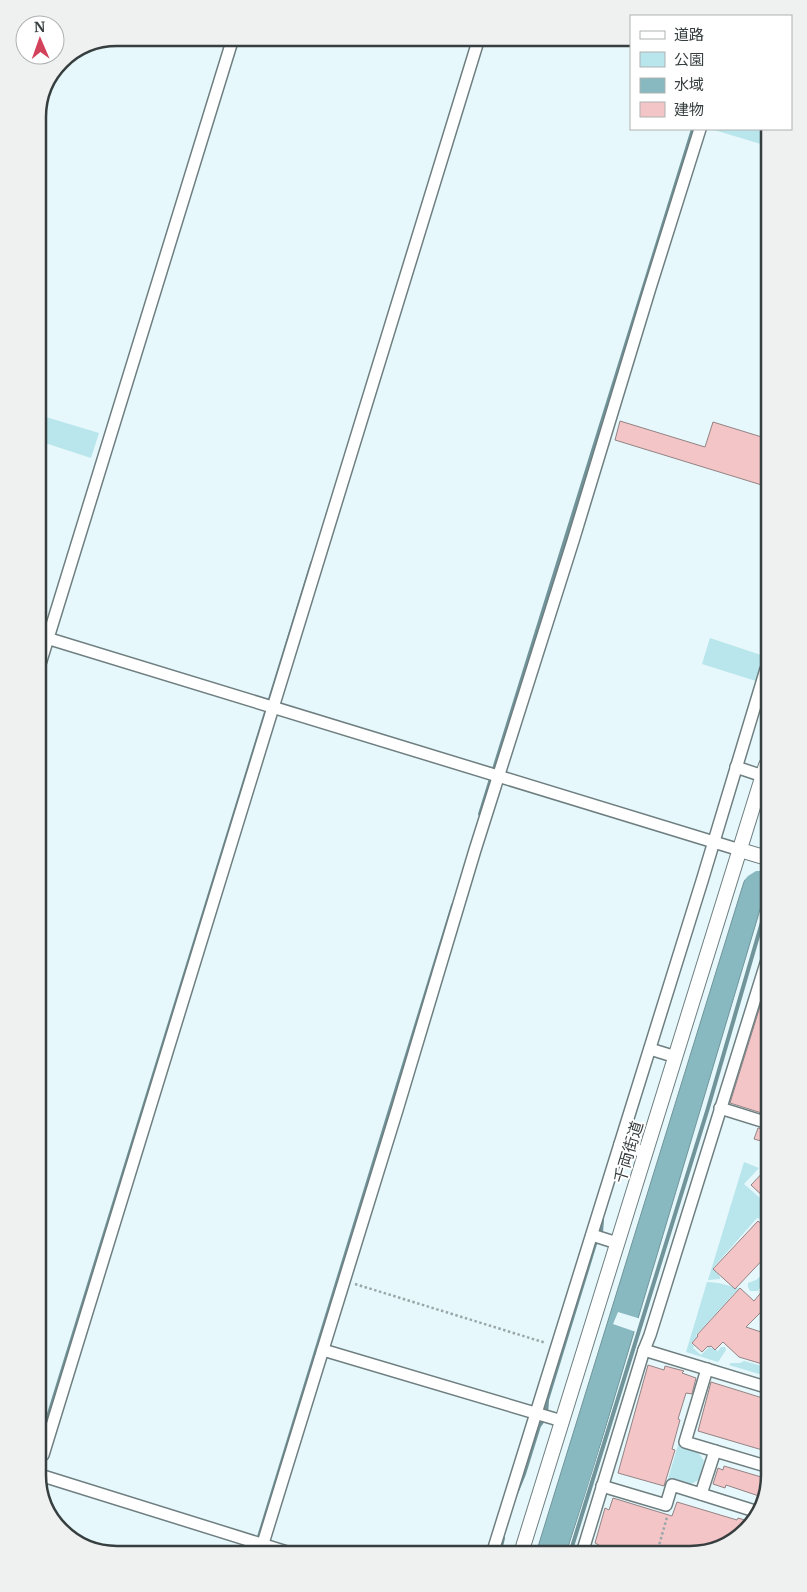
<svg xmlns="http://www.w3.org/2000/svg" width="807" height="1592" font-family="Merriweather,'Noto Sans JP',serif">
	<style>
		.green { fill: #b9e5ec }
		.water { fill: #88b9c1; stroke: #70949a }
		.pier { fill: #e6f8fb }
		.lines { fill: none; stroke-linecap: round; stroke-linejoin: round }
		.stream { stroke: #70949a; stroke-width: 4 }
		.building { fill: #f3c5c7; stroke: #938384 }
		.minor-casing { stroke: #6f7f81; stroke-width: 14 }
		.tertiary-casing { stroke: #6f7f81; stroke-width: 16 }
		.path { stroke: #9aa7a9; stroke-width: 2.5; stroke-dasharray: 2.5 2.5; stroke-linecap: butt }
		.minor { stroke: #fff; stroke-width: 11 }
		.tertiary { stroke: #fff; stroke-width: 14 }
		.labels { text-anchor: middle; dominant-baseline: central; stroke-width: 4; stroke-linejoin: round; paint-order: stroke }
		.street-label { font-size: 16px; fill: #373e3f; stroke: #fff }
		.rim { fill: none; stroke: #373e3f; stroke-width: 2.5 }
	</style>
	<rect width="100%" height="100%" fill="#e6f8fb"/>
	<g class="green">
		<polygon points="711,129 764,129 764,145"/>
		<polygon points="46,417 99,433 91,458 39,441"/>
		<polygon points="710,638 764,656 756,681 702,664"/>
		<polygon points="744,1162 759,1168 744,1184 768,1205 768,1221 757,1218 713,1268 720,1277 720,1279 708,1280"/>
		<polygon points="769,1270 769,1281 763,1282 758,1291 750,1291 748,1287 748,1283 756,1280 763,1274 765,1275"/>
		<path d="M 707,1282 C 719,1282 728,1286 739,1288 L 696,1335 L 697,1337 L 691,1343 L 694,1346 L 693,1348 L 701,1355 L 709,1347 L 718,1351 L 721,1347 L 725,1347 L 726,1350 L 718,1362 L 686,1352 Z"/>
		<polygon points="744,1361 769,1368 769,1377 729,1365 731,1363 740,1363"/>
		<polygon points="678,1445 698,1452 704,1461 699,1480 689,1485 668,1479"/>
	</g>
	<polygon class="water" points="767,812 767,886 589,1483 567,1550 537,1550 742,888"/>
	<g class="pier">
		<polygon points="762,818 764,819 764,826 767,834 767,871 756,871 748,876 741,884"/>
		<polygon points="618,1312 641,1319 591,1483 570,1550 568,1550 636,1332 613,1324"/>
	</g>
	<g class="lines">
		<g class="stream">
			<polyline points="270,699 312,563"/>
			<polyline points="480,814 693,129"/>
			<polyline points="621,1158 625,1152 628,1143 628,1135"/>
			<polyline points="43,1433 266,712"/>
			<path d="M 517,1491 L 524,1474 L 539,1426 C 546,1419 547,1409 547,1400 L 595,1244 L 601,1232 L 602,1220"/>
			<polyline points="571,1550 708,1108 767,905"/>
			<polyline points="500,1551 503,1538"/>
			<polyline points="254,1553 453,905"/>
		</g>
	</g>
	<g class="building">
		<polygon points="620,421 705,447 713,422 765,438 765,486 615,440"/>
		<polygon points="767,984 768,1058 768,1115 730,1103"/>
		<polygon points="758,1128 768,1130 768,1143 754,1139"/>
		<polygon points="768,1167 768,1201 751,1185"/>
		<polygon points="758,1221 768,1230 769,1253 735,1289 713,1269"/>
		<polygon points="769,1283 769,1304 746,1327 764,1333 762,1341 765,1342 764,1345 769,1347 769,1366 739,1357 723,1342 715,1350 711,1346 709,1347 708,1346 702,1352 692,1343 698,1336 697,1335 740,1288 754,1301"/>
		<polygon points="648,1365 664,1370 665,1366 684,1371 682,1373 696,1378 692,1394 686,1393 678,1419 680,1420 672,1449 675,1450 664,1486 618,1473"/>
		<polygon points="711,1382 769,1400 769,1452 698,1431"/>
		<polygon points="724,1466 768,1479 762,1497 726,1485 725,1488 713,1484 718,1468 723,1470"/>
		<polygon points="613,1498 672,1516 677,1502 737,1520 738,1518 752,1522 720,1548 607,1550 599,1547 599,1545 595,1543 605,1508 609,1510"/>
	</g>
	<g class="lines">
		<defs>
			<g id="minor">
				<polyline points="40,636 740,850"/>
				<polyline points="40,664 233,38"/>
				<polyline points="736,767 763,776"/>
				<polyline points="650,1049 676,1057"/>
				<polyline points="720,1108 768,1123"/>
				<polyline points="620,1144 646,1153"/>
				<polyline points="592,1235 617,1243"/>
				<polyline points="323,1350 562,1421"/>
				<polyline points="644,1350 769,1388"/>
				<polyline points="707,1369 685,1442 769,1467"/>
				<polyline points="43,1455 479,38"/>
				<polyline points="43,1476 290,1553"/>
				<polyline points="602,1486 666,1505 672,1485 758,1512"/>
				<polyline points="701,1494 715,1451"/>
				<polyline points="583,1550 644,1350 650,1335 767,960"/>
				<polyline points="493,1551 702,881 766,669"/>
				<polyline points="260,1553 397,1110 475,850 573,541 650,288 700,129"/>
			</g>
			<g id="tertiary">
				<polyline points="740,850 767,858"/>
				<polyline points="522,1550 766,765"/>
			</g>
		</defs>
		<use href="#minor" class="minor-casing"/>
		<use href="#tertiary" class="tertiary-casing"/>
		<g class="path">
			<polyline points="355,1284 546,1343"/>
			<polyline points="658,1549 667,1517"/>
		</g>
		<use href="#minor" class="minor"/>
		<use href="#tertiary" class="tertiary"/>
	</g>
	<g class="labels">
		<g class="street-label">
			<text transform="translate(628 1152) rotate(-73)">千両街道</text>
		</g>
	</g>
	<path d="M0 0H807V1592H0ZM117 46H690A71 71 0 0 1 761 117V1475A71 71 0 0 1 690 1546H117A71 71 0 0 1 46 1475V117A71 71 0 0 1 117 46Z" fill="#eff0f0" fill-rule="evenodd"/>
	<path class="rim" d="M117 46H690A71 71 0 0 1 761 117V1475A71 71 0 0 1 690 1546H117A71 71 0 0 1 46 1475V117A71 71 0 0 1 117 46Z"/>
	<rect x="630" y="15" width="162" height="115" fill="#ffffff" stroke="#afb2b2"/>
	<rect x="640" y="31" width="25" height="8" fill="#ffffff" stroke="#afb2b2"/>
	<text x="674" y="40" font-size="15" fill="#373e3f">道路</text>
	<rect x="640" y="52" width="25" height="15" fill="#b9e5ec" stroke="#afb2b2"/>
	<text x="674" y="65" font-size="15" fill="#373e3f">公園</text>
	<rect x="640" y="78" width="25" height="15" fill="#88b9c1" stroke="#afb2b2"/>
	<text x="674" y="90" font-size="15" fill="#373e3f">水域</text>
	<rect x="640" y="102" width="25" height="15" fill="#f3c5c7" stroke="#afb2b2"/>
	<text x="674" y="115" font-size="15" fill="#373e3f">建物</text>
	<g transform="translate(40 40) rotate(358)"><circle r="24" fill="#ffffff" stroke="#afb2b2"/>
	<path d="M0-4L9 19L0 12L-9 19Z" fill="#d3425b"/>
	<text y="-8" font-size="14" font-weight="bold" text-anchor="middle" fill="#373e3f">N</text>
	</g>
</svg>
